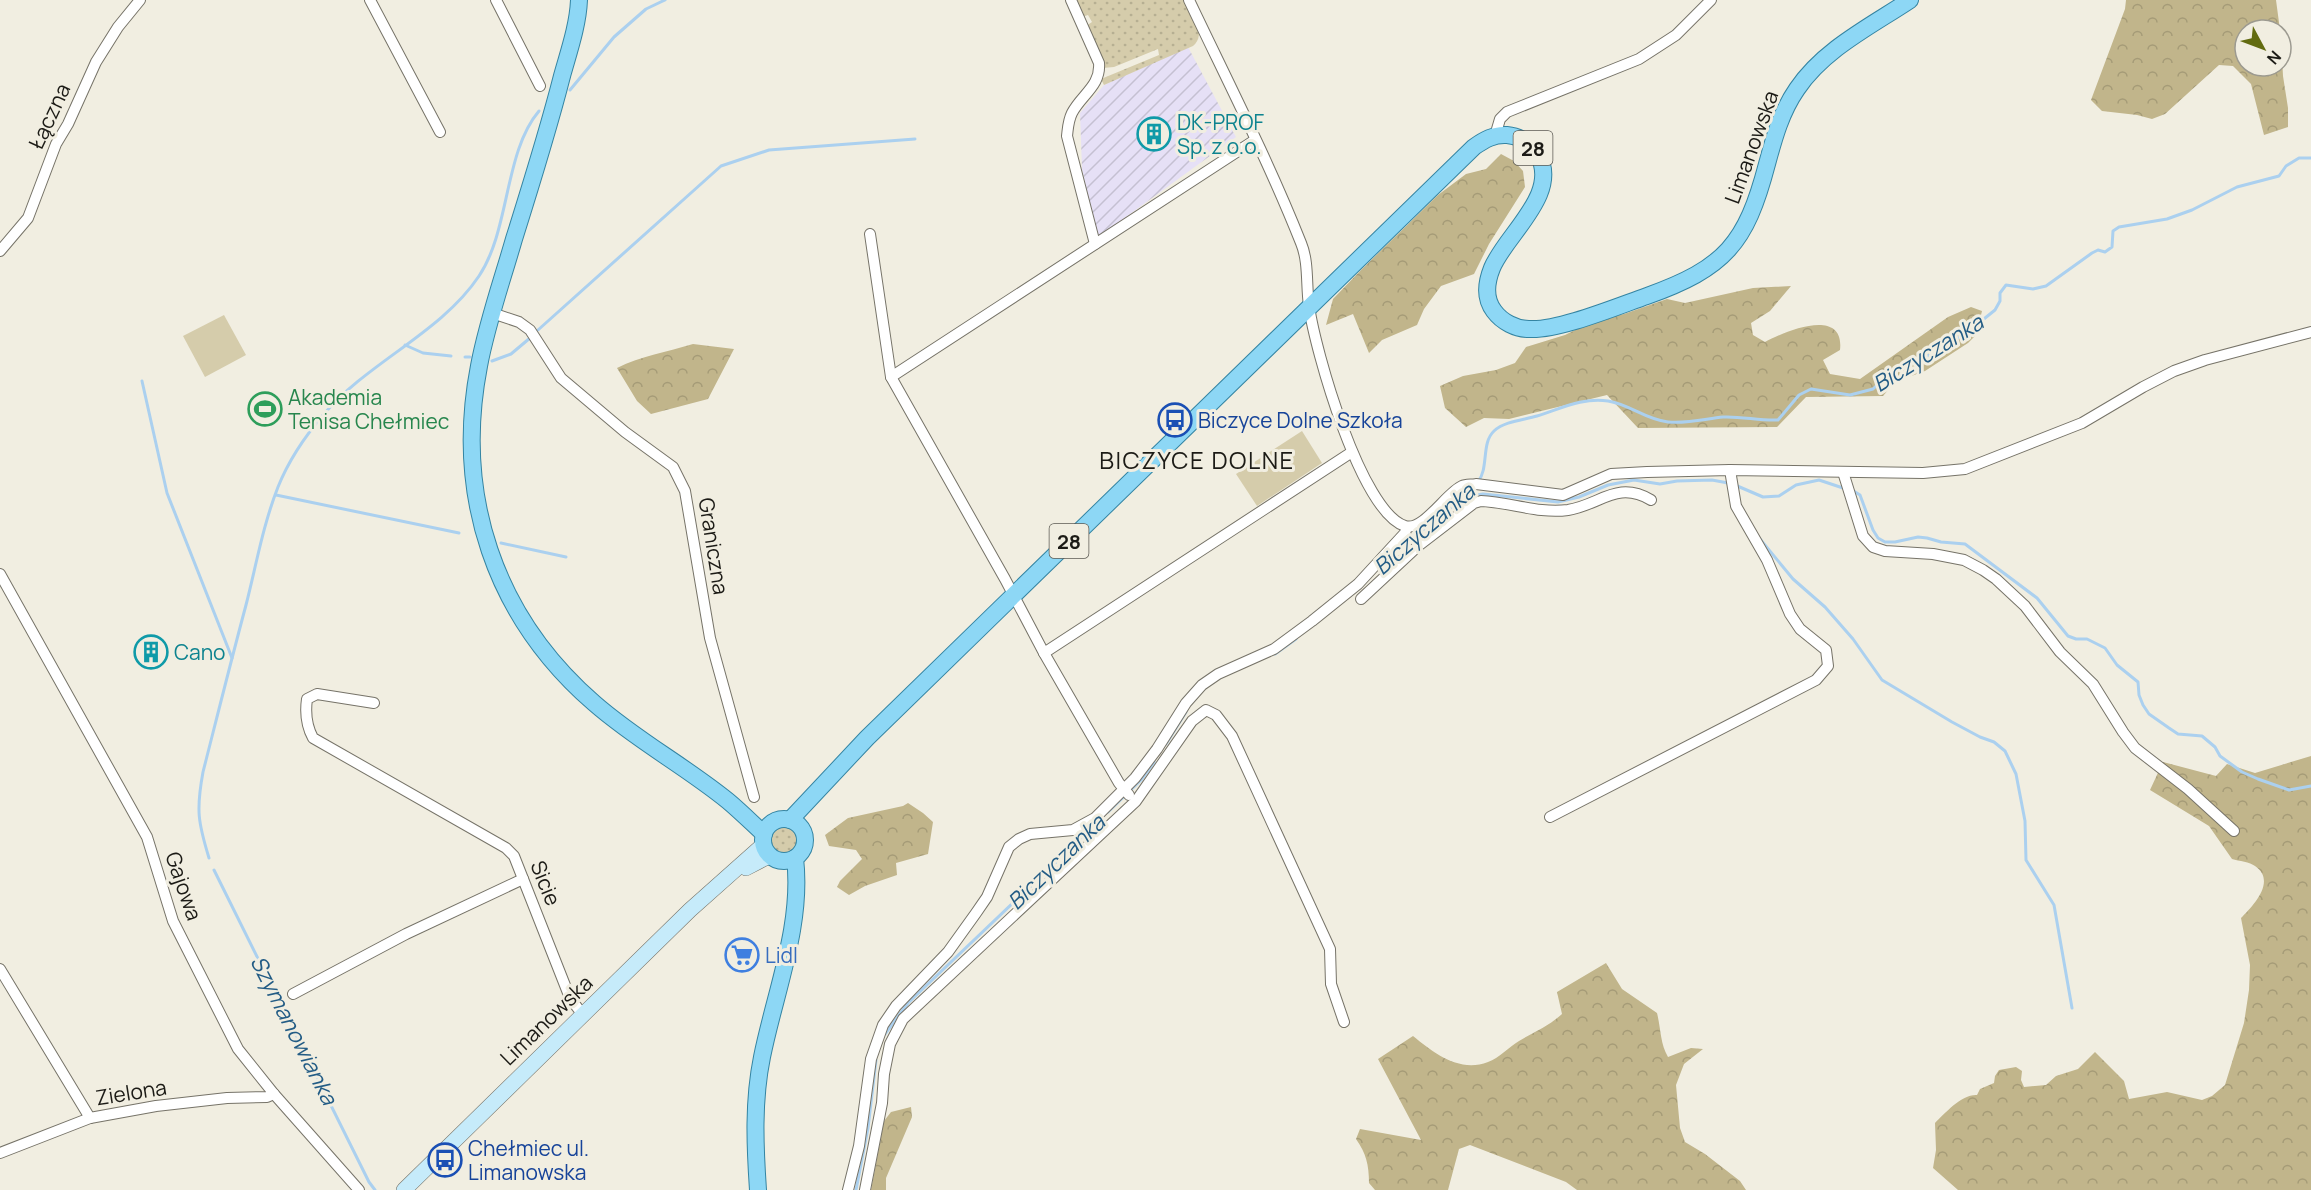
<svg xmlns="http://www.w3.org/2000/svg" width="2311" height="1190" font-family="Manrope,sans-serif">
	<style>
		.industrial { fill: url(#industrial-furrows) }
		.grass { fill: url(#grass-dots) }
		.forest { fill: url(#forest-crowns) }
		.garden { fill: #d5ccab }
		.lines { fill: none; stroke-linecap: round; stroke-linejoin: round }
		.stream { stroke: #abd0ef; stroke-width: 3 }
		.street-casing { stroke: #767368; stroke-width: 12 }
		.secondary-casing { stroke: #767368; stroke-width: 16 }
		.primary-casing { stroke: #3484a2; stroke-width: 18 }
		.street { stroke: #fff; stroke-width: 10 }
		.secondary { stroke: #c6ebfa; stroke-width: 15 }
		.primary { stroke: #8dd7f5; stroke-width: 16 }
		.labels { text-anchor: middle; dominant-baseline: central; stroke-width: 6; stroke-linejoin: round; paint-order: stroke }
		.shield { fill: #f1eee1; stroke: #5c5a53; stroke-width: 1.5 }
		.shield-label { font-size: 20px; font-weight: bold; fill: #1c1b16 }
		.street-label { font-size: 21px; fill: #1c1b16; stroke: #f1eee1 }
		.culture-label { font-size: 21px; fill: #0d838f; stroke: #f1eee1; text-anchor: start }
		.leisure-label { font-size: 21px; fill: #27864d; stroke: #f1eee1; text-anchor: start }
		.transit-label { font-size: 21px; fill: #164399; stroke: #f1eee1; text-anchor: start }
		.shop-label { font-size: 21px; fill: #366cbe; stroke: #f1eee1; text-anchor: start }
		.water-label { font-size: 22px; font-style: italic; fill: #235c85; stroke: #f1eee1 }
		.quarter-label { font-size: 24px; letter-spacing: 1.5px; fill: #1c1b16; stroke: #f1eee1 }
	</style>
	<defs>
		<pattern id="industrial-furrows" width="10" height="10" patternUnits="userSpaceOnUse" patternTransform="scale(1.5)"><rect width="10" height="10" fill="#e6e0f6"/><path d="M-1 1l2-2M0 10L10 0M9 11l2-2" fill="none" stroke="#c5c0d2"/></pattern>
		<pattern id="grass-dots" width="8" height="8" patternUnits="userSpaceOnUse" patternTransform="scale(1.5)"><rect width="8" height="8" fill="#d5ccab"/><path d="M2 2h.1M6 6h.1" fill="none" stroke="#b6af92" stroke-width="1.8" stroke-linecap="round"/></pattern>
		<pattern id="forest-crowns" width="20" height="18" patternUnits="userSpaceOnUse" patternTransform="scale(1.5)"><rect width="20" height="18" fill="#c1b58b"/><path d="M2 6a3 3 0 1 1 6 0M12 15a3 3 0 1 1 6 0" fill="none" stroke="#a59b77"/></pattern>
	</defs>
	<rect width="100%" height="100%" fill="#f1eee1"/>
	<polygon class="industrial" points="1188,47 1236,137 1097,238 1082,169 1080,113 1104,85"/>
	<g class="grass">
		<path d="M 1075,0 L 1184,0 C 1191,13 1208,34 1193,46 L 1104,85 L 1101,79 L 1159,55 L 1158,49 L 1114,67 L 1103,68 L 1086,26 L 1092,22 L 1088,15 L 1082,17 Z"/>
		<circle cx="784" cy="840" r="14"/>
	</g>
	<g class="forest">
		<polygon points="2126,0 2276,0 2280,30 2245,30 2245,66 2281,66 2281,39 2283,76 2288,108 2288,127 2264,135 2251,84 2233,66 2219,65 2165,114 2152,119 2137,115 2102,111 2091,100 2125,9"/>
		<polygon points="1501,154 1514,161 1523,171 1525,187 1489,244 1474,274 1441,286 1424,309 1417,325 1382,340 1369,353 1353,314 1326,325 1333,299 1361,270 1438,195 1466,174 1486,169"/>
		<path d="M 1791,286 L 1770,311 L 1751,323 L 1753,335 L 1765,342 C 1785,331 1845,306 1840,350 L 1823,360 L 1830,374 L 1860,379 L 1948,317 L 1971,307 L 1982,311 L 1976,335 L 1968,343 L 1925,371 L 1895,382 L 1883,396 L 1806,397 L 1777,427 L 1638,428 L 1607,395 L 1509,419 L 1484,418 L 1466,427 L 1445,408 L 1440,386 L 1463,376 L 1496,370 L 1515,363 L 1526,347 L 1565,335 L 1593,321 L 1624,314 L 1667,299 L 1685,303 L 1753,288 Z"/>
		<path d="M 693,344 L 734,349 L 708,399 L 651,414 L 637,401 L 617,368 C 641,356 667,352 693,344 Z"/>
		<path d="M 2311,756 L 2311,1190 L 1958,1190 L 1933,1168 L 1936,1150 L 1935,1123 C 1945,1113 1962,1094 1977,1095 L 1980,1089 L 1994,1083 L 1995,1076 L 1999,1070 L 2016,1067 L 2022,1071 L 2021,1080 L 2024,1087 L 2046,1085 L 2056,1076 L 2078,1069 L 2095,1052 L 2124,1081 L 2129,1099 L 2167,1092 L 2202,1100 L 2212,1096 L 2225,1085 L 2244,1023 L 2249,990 L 2250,965 L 2241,918 C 2253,906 2277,881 2255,866 C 2250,862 2239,861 2232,859 L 2209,826 L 2150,790 L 2163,762 L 2216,776 L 2227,764 L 2255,773 Z"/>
		<polygon points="908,803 923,813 933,822 928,854 896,863 897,875 865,886 849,895 837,887 840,881 862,859 856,850 829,846 825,835 848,818 903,806"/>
		<path d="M 1606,963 L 1622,989 L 1657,1013 C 1661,1029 1660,1043 1668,1057 L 1691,1048 L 1703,1049 L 1684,1064 L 1676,1085 L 1680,1128 L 1685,1142 L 1705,1154 L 1740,1181 L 1746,1190 L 1577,1190 L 1566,1182 L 1470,1145 L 1459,1149 L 1448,1190 L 1375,1190 L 1369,1183 C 1369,1165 1366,1153 1356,1139 L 1360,1129 L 1421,1140 L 1378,1059 L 1413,1036 C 1434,1053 1459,1073 1488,1062 C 1499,1058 1509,1047 1519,1041 C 1534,1032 1549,1026 1562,1014 L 1557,992 Z"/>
		<polygon points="911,1107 912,1117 886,1178 886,1190 871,1190 884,1121 891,1112"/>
	</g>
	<g class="garden">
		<polygon points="224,315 246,355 205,377 183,336"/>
		<polygon points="1302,431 1322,463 1257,506 1236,474"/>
	</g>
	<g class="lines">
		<g class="stream">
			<polyline points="570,90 614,37 646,9 665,0"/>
			<polyline points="538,330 721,166 769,150 915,139"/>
			<polyline points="405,345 423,353 451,356"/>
			<polyline points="465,357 470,357"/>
			<polyline points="492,361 511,354 530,338"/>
			<polyline points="142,381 167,493 232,658"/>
			<path d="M 1478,482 C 1489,468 1481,443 1494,431 C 1505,421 1524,420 1537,416 C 1560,409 1583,397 1608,401 C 1629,404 1646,420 1668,422 C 1686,424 1705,419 1723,417 C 1741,416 1760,421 1778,420 L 1799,395 L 1811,389 L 1850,395 L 1873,389 L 1889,374 L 1902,366 L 1930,355 L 1969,331 L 1995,310 L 2000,301 L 2000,293 L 2006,285 L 2033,289 L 2046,286 L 2092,253 L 2098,250 L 2105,252 L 2112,247 L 2113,231 L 2119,227 L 2167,219 L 2192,210 L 2237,187 L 2279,176 L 2286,166 L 2299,158 L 2311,158"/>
			<polyline points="1735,485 1763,497 1779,496 1796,485 1819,480 1846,489"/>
			<polyline points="1852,490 1860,495 1873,530 1878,538 1885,542 1895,542 1918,537 1927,538 1941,542 1965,544 2037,598 2068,636 2076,639 2087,639 2105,648 2117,665 2138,682 2139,695 2143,705 2149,714 2169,728 2178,734 2202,736 2215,747 2220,756 2242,772 2258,779 2289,790 2311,786"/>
			<polyline points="276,495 459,533"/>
			<polyline points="1464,497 1483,494 1558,502 1579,497 1608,485 1634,480 1660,484 1677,481 1712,480 1728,483"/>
			<polyline points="1760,539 1793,579 1825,607 1853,639 1882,680 1952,722 1980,737 1994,742 2005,751 2016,774 2025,821 2026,860 2054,905 2072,1008"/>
			<polyline points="501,543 566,557"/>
			<polyline points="1393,553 1452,507 1474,487"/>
			<polyline points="1275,654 1296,639"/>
			<polyline points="1166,744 1186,712"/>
			<polyline points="1108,812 1141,780 1154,762"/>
			<path d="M 209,858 C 198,822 196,810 203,772 C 217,717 231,661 246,605 C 256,566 263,525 278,487 C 288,462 306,435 324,414 C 368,362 441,333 479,276 C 510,230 504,152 539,111"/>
			<polyline points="214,870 369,1182 375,1190"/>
			<polyline points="885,1034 908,1003 1099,821"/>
			<polyline points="856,1190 868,1128 876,1060"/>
		</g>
		<defs>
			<g id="street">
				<polyline points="370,0 440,132"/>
				<polyline points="496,0 540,86"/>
				<path d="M 1071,0 L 1099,63 C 1101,86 1081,95 1072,113 C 1068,121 1068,128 1067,136 L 1095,244"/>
				<path d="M 1189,0 C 1227,80 1268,160 1301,243 C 1309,262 1306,286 1309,306 C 1315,350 1361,512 1405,526 C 1423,532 1447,492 1462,486 C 1466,484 1472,485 1476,484 L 1563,495 L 1611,474 L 1647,472 L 1730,470 L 1923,473 L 1965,469 L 2082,423 L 2143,387 L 2174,371 L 2205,360 L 2311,332"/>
				<polyline points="1495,136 1500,119 1507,112 1639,59 1676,35 1711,0"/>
				<polyline points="870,234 891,377 1005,579 1044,653 1119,783 1129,795"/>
				<polyline points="0,251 28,218 56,144 68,124 96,62 118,27 140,0"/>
				<polyline points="492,313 519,322 530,330 561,378 625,432 673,467 685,491 710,638 754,797"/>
				<polyline points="891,377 1255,140"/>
				<polyline points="1843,472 1863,536 1873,547 1885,551 1933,554 1964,560 1983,570 1996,579 2025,606 2060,652 2093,684 2123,732 2135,748 2188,789 2234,831"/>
				<polyline points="0,574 147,837 173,921 238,1049 274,1094 359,1190"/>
				<path d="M 1361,599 L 1418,546 L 1474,503 L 1481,501 C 1510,502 1538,514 1568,510 C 1600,505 1617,480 1651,500"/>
				<polyline points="1044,653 1352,452"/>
				<path d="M 374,703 L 317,694 L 307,699 C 305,713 306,725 313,738 L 506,848 L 514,856 L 570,998 L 583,1015"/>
				<polyline points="1550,817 1816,680 1828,666 1826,650 1800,629 1790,614 1767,560 1736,506 1730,470"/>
				<polyline points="0,969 90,1118"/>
				<polyline points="293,994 406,934 523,879"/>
				<polyline points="0,1153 90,1118 156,1106 227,1098 267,1097 274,1094"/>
				<polyline points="848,1190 859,1146 871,1059 883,1025 896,1006 948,952 976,913 987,897 1009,847 1019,839 1030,834 1073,830 1095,818 1135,778 1157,749 1186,703 1202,685 1218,674 1274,649 1312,621 1358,584 1405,533 1407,527"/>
				<polyline points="865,1190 882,1103 884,1074 890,1044 903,1019 1136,801 1192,721 1206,710 1216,715 1232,736 1330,949 1331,984 1344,1022"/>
			</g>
			<g id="secondary">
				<polyline points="746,868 769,856"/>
				<polyline points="404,1190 690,910 763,845"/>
			</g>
			<g id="primary">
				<path d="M 579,0 C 578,25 569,51 562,76 C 548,131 531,185 514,239 C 502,281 487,323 479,366 C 454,495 494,616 594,703 C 636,740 685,766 728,801 C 740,811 752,823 764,834"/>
				<circle cx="784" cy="840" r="21"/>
				<path d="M 790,820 L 867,738 L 1474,147 C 1484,140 1494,134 1507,135 C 1519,136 1530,143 1537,153 C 1562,193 1506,234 1492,268 C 1486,283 1484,298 1494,311 C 1502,322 1516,329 1529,329 C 1558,331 1618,306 1647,296 C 1725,268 1746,244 1767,164 C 1774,138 1781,112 1797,89 C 1824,49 1871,26 1910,0"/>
				<path d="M 758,1190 C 755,1146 753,1101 762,1057 C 775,992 803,925 795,858"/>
			</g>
		</defs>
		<use href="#street" class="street-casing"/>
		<use href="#secondary" class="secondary-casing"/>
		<use href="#primary" class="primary-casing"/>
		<use href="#street" class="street"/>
		<use href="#secondary" class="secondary"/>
		<use href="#primary" class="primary"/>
	</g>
	<defs>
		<symbol id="building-ring" viewBox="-11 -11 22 22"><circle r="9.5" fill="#f1eee1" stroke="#0f9aa8" stroke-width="1.5"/><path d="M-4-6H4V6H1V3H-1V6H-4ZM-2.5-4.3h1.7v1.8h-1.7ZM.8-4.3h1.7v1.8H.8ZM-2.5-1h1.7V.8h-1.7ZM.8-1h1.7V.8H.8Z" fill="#0f9aa8"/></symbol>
		<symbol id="stadium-ring" viewBox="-11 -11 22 22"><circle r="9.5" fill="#f1eee1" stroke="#2e9e5b" stroke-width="1.5"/><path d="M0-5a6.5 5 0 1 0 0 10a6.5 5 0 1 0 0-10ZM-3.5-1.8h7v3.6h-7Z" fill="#2e9e5b"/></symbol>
		<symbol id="bus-ring" viewBox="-11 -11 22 22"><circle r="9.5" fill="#f1eee1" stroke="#1a4fb4" stroke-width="1.5"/><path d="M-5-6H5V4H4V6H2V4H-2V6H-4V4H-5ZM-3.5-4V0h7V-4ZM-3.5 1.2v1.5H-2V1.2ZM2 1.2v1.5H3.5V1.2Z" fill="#1a4fb4"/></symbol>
		<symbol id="supermarket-ring" viewBox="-11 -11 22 22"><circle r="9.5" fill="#f1eee1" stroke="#3f7fe0" stroke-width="1.5"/><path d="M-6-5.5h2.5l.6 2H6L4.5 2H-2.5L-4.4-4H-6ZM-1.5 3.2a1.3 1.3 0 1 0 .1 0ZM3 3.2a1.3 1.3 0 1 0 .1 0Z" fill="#3f7fe0"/></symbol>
	</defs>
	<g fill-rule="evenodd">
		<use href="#building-ring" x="1135" y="115" width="38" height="38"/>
		<use href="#stadium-ring" x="246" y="390" width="38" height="38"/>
		<use href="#bus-ring" x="1156" y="401" width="38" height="38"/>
		<use href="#building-ring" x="132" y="633" width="38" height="38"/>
		<use href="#supermarket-ring" x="723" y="936" width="38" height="38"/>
		<use href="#bus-ring" x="426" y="1141" width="38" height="38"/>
	</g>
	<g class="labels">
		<g class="shield">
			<rect x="1513.5" y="131" width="39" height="34" rx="4.5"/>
			<rect x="1049.5" y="524" width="39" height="34" rx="4.5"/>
		</g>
		<g class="shield-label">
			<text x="1533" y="148">28</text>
			<text x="1069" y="541">28</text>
		</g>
		<g class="street-label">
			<text transform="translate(49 116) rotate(-65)">Łączna</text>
			<text transform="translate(1751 147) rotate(-70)">Limanowska</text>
			<text transform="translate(714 546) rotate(81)">Graniczna</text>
			<text transform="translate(546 883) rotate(68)">Sicie</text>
			<text transform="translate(184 886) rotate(71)">Gajowa</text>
			<text transform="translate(546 1020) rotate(-44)">Limanowska</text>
			<text transform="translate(131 1092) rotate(-9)">Zielona</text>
		</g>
		<g class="culture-label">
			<text x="1177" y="122">DK-PROF<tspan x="1177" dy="24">Sp. z o.o.</tspan></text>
			<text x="174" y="652">Cano</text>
		</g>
		<g class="leisure-label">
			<text x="288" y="397">Akademia<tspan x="288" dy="24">Tenisa Chełmiec</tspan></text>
		</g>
		<g class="transit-label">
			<text x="1198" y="420">Biczyce Dolne Szkoła</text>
			<text x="468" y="1148">Chełmiec ul.<tspan x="468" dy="24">Limanowska</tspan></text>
		</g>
		<g class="shop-label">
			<text x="765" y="955">Lidl</text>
		</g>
		<g class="water-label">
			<text transform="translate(1928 353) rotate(-32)">Biczyczanka</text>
			<text transform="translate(1424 529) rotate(-41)">Biczyczanka</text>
			<text transform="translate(1056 862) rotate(-44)">Biczyczanka</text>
			<text transform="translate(294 1030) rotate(63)">Szymanowianka</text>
		</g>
		<g class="quarter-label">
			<text x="1197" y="459">BICZYCE DOLNE</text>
		</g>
	</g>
	<g transform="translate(2263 48) rotate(131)"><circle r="28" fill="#f1eee1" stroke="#9c9a90" stroke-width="1.5"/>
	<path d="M0-4.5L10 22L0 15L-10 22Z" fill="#626b10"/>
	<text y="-9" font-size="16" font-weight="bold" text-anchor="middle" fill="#1c1b16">N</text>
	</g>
</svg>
